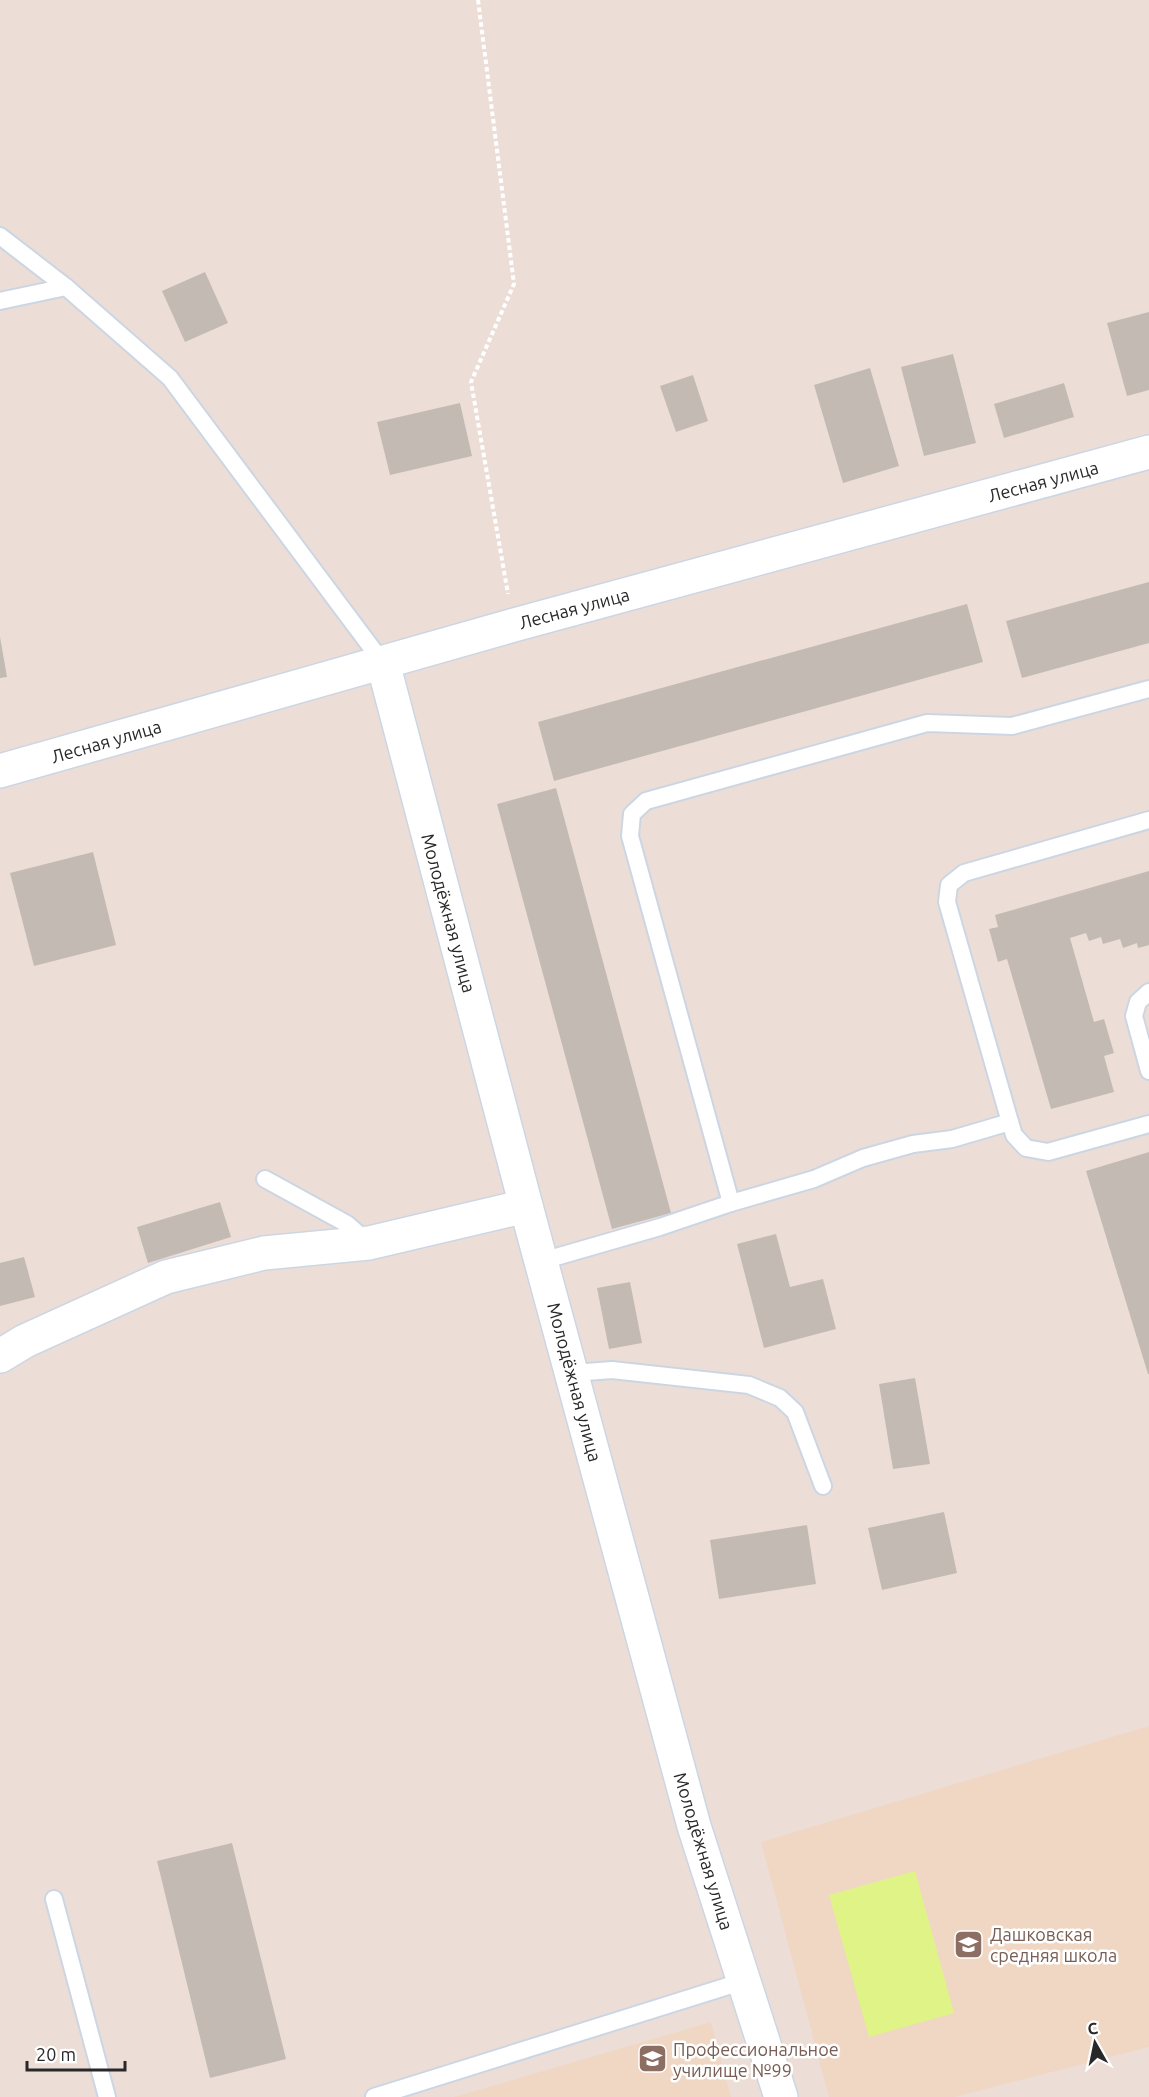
<svg xmlns="http://www.w3.org/2000/svg" width="1149" height="2097" font-family="Ubuntu,sans-serif">
	<style>
		.education { fill: #f0d7c4 }
		.pitch { fill: #dff386 }
		.building { fill: #c3bab4 }
		.lines { fill: none; stroke-linecap: round; stroke-linejoin: round }
		.service-casing { stroke: #ccd6e3; stroke-width: 20 }
		.minor-casing { stroke: #ccd6e3; stroke-width: 36 }
		.path { stroke: #fff; stroke-width: 4; stroke-dasharray: 4.5 3; stroke-linecap: butt }
		.service { stroke: #fff; stroke-width: 16 }
		.minor { stroke: #fff; stroke-width: 33 }
		.labels { text-anchor: middle; dominant-baseline: central; stroke-width: 5; stroke-linejoin: round; paint-order: stroke }
		.street-label { font-size: 18px; fill: #282828; stroke: #fff }
		.education-label { font-size: 18px; fill: #785e54; stroke: #fff; text-anchor: start }
	</style>
	<rect width="100%" height="100%" fill="#ecded7"/>
	<g class="education">
		<polygon points="1149,1726 1149,2047 955,2097 829,2097 761,1842"/>
		<polygon points="711,2022 731,2097 454,2097"/>
	</g>
	<polygon class="pitch" points="915,1871 954,2013 869,2037 829,1895"/>
	<g class="building">
		<polygon points="205,272 228,323 185,342 162,291"/>
		<polygon points="1149,312 1149,390 1127,396 1107,323"/>
		<polygon points="953,354 976,443 924,456 901,367"/>
		<polygon points="870,368 899,466 843,483 814,385"/>
		<polygon points="693,375 708,421 676,432 660,386"/>
		<polygon points="1064,383 1074,417 1004,438 994,404"/>
		<polygon points="460,403 472,456 390,475 377,422"/>
		<polygon points="1149,582 1149,643 1022,678 1006,621"/>
		<polygon points="967,604 983,662 554,781 538,722"/>
		<polygon points="0,637 7,677 0,678"/>
		<polygon points="556,788 671,1213 612,1229 497,804"/>
		<polygon points="93,852 116,945 34,966 10,873"/>
		<polygon points="1149,871 1149,945 1138,948 1137,943 1123,948 1120,939 1103,944 1101,937 1089,941 1086,933 1070,938 1094,1022 1104,1019 1114,1053 1104,1056 1114,1092 1051,1109 1007,959 998,962 989,929 998,927 995,915"/>
		<polygon points="1149,1152 1149,1374 1148,1374 1086,1171"/>
		<polygon points="220,1202 231,1237 148,1263 137,1227"/>
		<polygon points="776,1234 790,1287 823,1279 836,1329 764,1348 737,1244"/>
		<polygon points="24,1257 35,1297 0,1306 0,1263"/>
		<polygon points="630,1282 642,1343 609,1349 597,1288"/>
		<polygon points="915,1378 930,1464 893,1469 879,1384"/>
		<polygon points="944,1512 957,1573 882,1590 868,1528"/>
		<polygon points="807,1525 816,1584 719,1599 710,1540"/>
		<polygon points="232,1843 286,2059 210,2078 157,1861"/>
	</g>
	<g class="lines">
		<defs>
			<g id="service">
				<polyline points="0,236 66,287 170,378 383,663"/>
				<polyline points="0,301 66,287"/>
				<polyline points="1149,992 1138,1002 1134,1016 1149,1071"/>
				<polyline points="1010,1122 947,902 949,885 964,873 1149,820"/>
				<polyline points="265,1179 347,1224 369,1243"/>
				<polyline points="731,1203 814,1179 863,1158 913,1144 952,1139 1010,1122 1014,1135 1026,1148 1048,1152 1149,1124"/>
				<polyline points="542,1261 660,1227 731,1203 630,836 632,814 646,801 927,723 1012,726 1149,689"/>
				<polyline points="573,1373 612,1370 749,1385 780,1398 795,1412 823,1486"/>
				<polyline points="54,1899 107,2097"/>
				<polyline points="374,2097 744,1981"/>
			</g>
			<g id="minor">
				<polyline points="383,663 526,1206 694,1826 781,2097"/>
				<polyline points="0,771 514,625 1149,452"/>
				<polyline points="0,1356 25,1341 166,1277 264,1253 369,1243 526,1206"/>
			</g>
		</defs>
		<use href="#service" class="service-casing"/>
		<use href="#minor" class="minor-casing"/>
		<polyline class="path" points="478,0 514,284 471,382 508,594"/>
		<use href="#service" class="service"/>
		<use href="#minor" class="minor"/>
	</g>
	<defs>
		<symbol id="school-square" viewBox="-11 -11 22 22"><rect x="-9" y="-9" width="18" height="18" rx="4" fill="#8d6e63" stroke="#fff"/><path d="M0-5L7-2L0 1L-7-2ZM-4 1L0 2.5L4 1V4Q0 6-4 4Z" fill="#fff"/></symbol>
		<symbol id="university-square" viewBox="-11 -11 22 22"><rect x="-9" y="-9" width="18" height="18" rx="4" fill="#8d6e63" stroke="#fff"/><path d="M0-5L7-2L0 1L-7-2ZM-4 1L0 2.5L4 1V4Q0 6-4 4Z" fill="#fff"/></symbol>
	</defs>
	<g fill-rule="evenodd">
		<use href="#school-square" x="952" y="1928" width="33" height="33"/>
		<use href="#university-square" x="636" y="2042" width="33" height="33"/>
	</g>
	<g class="labels">
		<g class="street-label">
			<text transform="translate(1043 481) rotate(-15)">Лесная улица</text>
			<text transform="translate(574 608) rotate(-15)">Лесная улица</text>
			<text transform="translate(106 741) rotate(-16)">Лесная улица</text>
			<text transform="translate(449 913) rotate(75)">Молодёжная улица</text>
			<text transform="translate(575 1382) rotate(75)">Молодёжная улица</text>
			<text transform="translate(704 1851) rotate(73)">Молодёжная улица</text>
		</g>
		<g class="education-label">
			<text x="990" y="1934">Дашковская<tspan x="990" dy="21">средняя школа</tspan></text>
			<text x="673" y="2049">Профессиональное<tspan x="673" dy="21">училище №99</tspan></text>
		</g>
	</g>
	<g transform="translate(1095 2043) rotate(351)" stroke="#ffffff" stroke-width="4.5" paint-order="stroke">
	<path d="M0-4.5L10 22L0 15L-10 22Z" fill="#282828"/>
	<text y="-9" font-size="16" font-weight="bold" text-anchor="middle" fill="#282828">С</text>
	</g>
	<path d="M27 2061v9h98v-9" fill="none" stroke="#282828" stroke-width="3"/>
	<text x="36" y="2061" font-size="18" fill="#282828" stroke="#ffffff" stroke-width="4.5" paint-order="stroke">20 m</text>
</svg>
